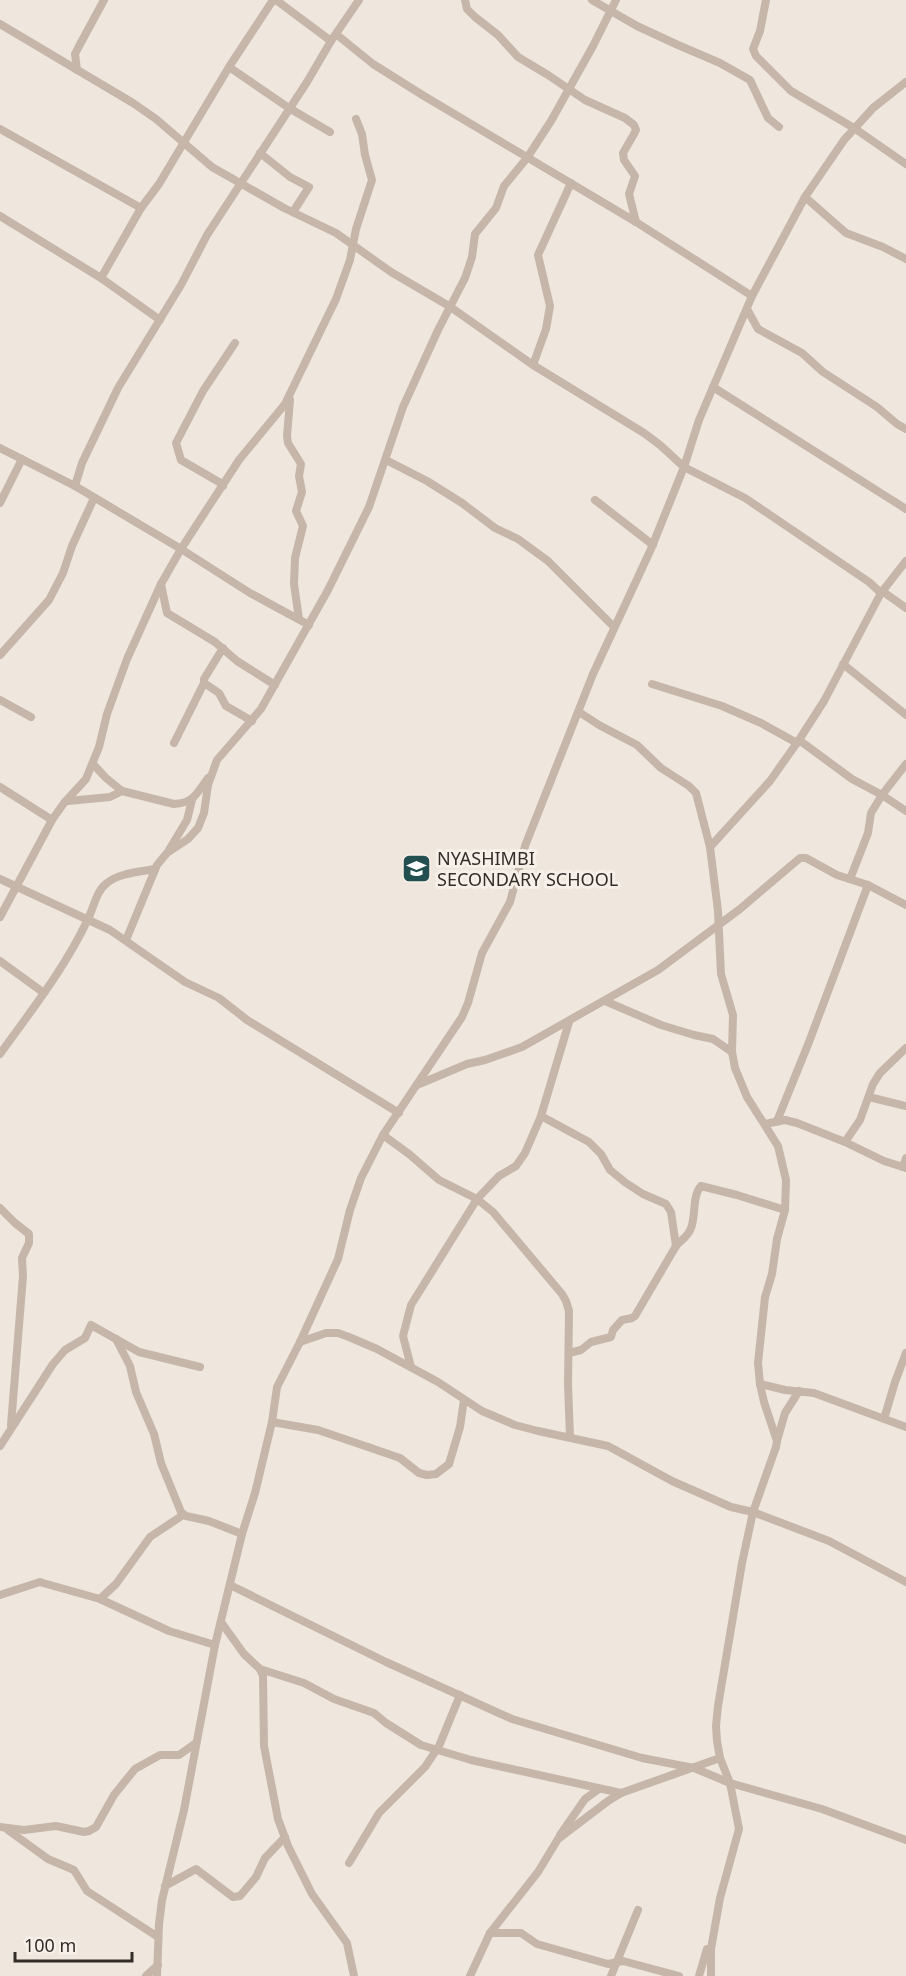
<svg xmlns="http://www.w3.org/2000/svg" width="906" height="1976" font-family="'Noto Sans',sans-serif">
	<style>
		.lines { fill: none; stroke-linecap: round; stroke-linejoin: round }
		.minor { stroke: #c6b6aa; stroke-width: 8 }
		.labels { text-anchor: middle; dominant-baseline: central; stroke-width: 6; stroke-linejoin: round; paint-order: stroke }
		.poi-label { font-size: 18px; fill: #342c29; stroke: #f7f0e9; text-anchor: start }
	</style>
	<rect width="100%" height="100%" fill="#efe6dd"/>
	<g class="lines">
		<g class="minor">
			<polyline points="276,0 331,41"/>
			<polyline points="465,0 467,9 475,17 498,35 518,57 548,75 585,100 625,118 634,125 636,130 634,134 623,153 624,160 635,176 629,194 636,222"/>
			<polyline points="592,0 637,26 678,45 720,63 750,80 768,118 779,127"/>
			<polyline points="766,0 760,31 753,49 756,56 791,91 854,128 906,164"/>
			<polyline points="0,24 133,103 156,119 212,167 284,208 336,233 391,272 449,306 533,365 644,433 660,445 684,467 745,498 869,582 881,593"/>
			<polyline points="336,34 373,64 424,96 636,222 752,296"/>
			<polyline points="229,67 289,108 330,132"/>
			<polyline points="77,70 75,54 78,48 104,0"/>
			<polyline points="0,129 141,208"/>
			<polyline points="260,153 290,177 309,187 293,212"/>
			<polyline points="805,197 846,233 883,247 906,259"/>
			<polyline points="0,216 101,278"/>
			<polyline points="747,309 758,329 802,353 823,372 877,407 897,424 906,429"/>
			<polyline points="160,320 101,278 141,208 159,184 229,67 273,0"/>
			<polyline points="533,365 546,329 550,306 538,255 571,183"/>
			<polyline points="713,387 906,509"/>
			<polyline points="290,400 287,436 288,443 301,464 299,476 302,492 296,511 303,526 295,558 294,584 299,619"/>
			<polyline points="0,448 75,486 181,549 250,593 309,625"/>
			<polyline points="386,460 427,481 462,503 495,528 518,539 548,561 614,627"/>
			<polyline points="75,486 82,463 118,388 181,285 207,235 307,82 331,41 359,0"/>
			<polyline points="223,486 219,482 181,460 176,443 203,391 235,343"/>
			<polyline points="595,500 653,545"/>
			<polyline points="0,503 22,459"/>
			<polyline points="161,584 167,613 215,642 237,661 275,685"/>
			<polyline points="882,591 906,608"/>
			<polyline points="223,648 204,679 204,683 219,693 226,706 252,721"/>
			<polyline points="0,655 49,600 63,573 72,546 94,498"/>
			<polyline points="843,664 906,715"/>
			<polyline points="652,684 722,706 761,723 797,743"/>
			<polyline points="0,700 31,717"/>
			<polyline points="579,712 599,725 637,745 661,768 689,786 696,793 710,847 718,911 721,974 733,1015 732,1052 735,1068 747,1097 778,1146 786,1180 785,1210 777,1239 772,1274 765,1297 758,1363 760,1384 764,1402 777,1441 776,1447 753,1512 742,1563 718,1706 716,1726 717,1741 720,1758 730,1783 739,1829 720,1898 711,1949 711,1976"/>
			<polyline points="799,740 852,779 882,795 906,811"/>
			<polyline points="174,743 204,683"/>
			<polyline points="93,764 106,778 122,791"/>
			<polyline points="0,787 52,820 64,803 86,779 99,747 107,714 127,659 161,584 181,549 239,460 285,404 336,299 350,260 356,229 372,180 365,155 362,134 356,119"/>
			<path d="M 68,801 L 110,797 L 122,791 L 174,804 C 194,803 197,793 208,778"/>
			<polyline points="710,847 770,781 799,740 824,701 881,593 906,561"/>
			<polyline points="169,850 187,820 192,800"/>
			<polyline points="0,879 110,930 185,982 219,998 247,1020 399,1113"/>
			<polyline points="850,879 868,833 871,813 882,795 906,764"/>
			<polyline points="0,917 52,820"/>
			<polyline points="126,940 157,865 167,853 188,839 198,828 204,813 208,785 217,760 261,709 328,590 369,507 403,407 438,330 465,278 472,257 475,234 496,208 504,186 527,158 551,121 593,46 616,0"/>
			<polyline points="0,961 44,993"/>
			<polyline points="605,1001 661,1025 694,1035 713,1039 732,1052"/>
			<path d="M 0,1054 C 31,1011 65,968 88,919 C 94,907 96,891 107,883 C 119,873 140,872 155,869"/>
			<polyline points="417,1085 467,1064 485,1060 522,1047 658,970 740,909 800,858 806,858 837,875 868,885 906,905"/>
			<polyline points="869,1097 906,1106"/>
			<polyline points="541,1116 589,1142 601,1154 610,1170 626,1183 643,1194 666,1204 671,1212 676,1246"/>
			<polyline points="777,1121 809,1042 868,885"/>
			<polyline points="765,1124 785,1120 797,1123 845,1142 884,1161 906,1168"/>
			<polyline points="383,1135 409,1154 439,1180 477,1199 493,1212 562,1294 566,1301 569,1311 568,1384 570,1437"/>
			<polyline points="845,1142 860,1120 873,1084 880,1073 906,1048"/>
			<polyline points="903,1167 906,1158"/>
			<polyline points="0,1208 15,1223 29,1234 29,1243 22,1258 23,1276 11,1425"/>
			<polyline points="116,1339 130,1366 136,1392 154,1434 161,1463 181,1512 186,1516 209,1521 242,1534"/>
			<polyline points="300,1342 326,1333 338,1333 349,1337 377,1349 438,1382 482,1411 515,1425 538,1431 608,1446 672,1481 731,1507 753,1512 829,1541 906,1582"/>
			<path d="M 569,1353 L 581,1350 L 591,1342 L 611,1337 L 613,1330 L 622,1320 L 632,1318 L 635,1316 L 676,1246 C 682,1239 688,1237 691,1228 C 696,1216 692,1196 701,1186 L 737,1195 L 785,1210"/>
			<polyline points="411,1367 403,1336 411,1305 477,1199 499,1176 516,1166 525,1153 541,1116 569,1022"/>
			<polyline points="760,1384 785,1390 814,1393 906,1427"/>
			<polyline points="884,1419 895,1382 906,1353"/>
			<polyline points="272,1422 318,1430 368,1447 400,1458 419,1473 427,1475 436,1474 449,1464 460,1427 464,1400"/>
			<polyline points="777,1441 785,1413 799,1391"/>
			<polyline points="0,1446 53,1364 65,1350 85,1338 91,1325 139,1352 200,1367"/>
			<polyline points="230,1585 386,1662 512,1719 642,1758 694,1768 730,1783 822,1809 906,1840"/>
			<polyline points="0,1595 40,1582 43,1583 100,1599 169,1631 215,1645"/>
			<polyline points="100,1599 116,1584 150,1537 183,1515"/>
			<polyline points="221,1622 244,1654 260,1669 263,1676 264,1746 278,1819 288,1846 312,1894 347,1943 354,1976"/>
			<polyline points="260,1669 304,1683 334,1699 374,1713 386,1723 421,1745 471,1760 621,1793"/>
			<polyline points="0,1827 24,1830 56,1826 84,1832 89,1831 96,1827 114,1795 135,1769 160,1755 179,1755 196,1743"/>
			<polyline points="8,1830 48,1859 74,1870 87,1891 158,1937"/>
			<polyline points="560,1835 585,1799 599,1789"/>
			<polyline points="349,1863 379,1813 425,1767 439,1746 460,1695"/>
			<polyline points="165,1886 196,1869 233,1897 240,1896 256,1877 265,1858 285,1837"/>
			<polyline points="490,1933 521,1933 537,1944 608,1964 623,1961 679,1976"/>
			<polyline points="146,1976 158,1965"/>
			<polyline points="157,1976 159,1924 162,1900 184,1810 215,1645 242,1534 255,1493 272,1422 277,1387 300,1342 338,1259 350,1210 361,1178 383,1135 462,1017 468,1003 482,953 510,902 525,846 593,674 651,549 684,467 699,420 752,296 805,197 844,140 873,108 906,82"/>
			<polyline points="470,1976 490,1933 538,1872 558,1839 608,1801 621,1793 720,1758"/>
			<polyline points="611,1976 638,1910"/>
			<polyline points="699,1976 707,1949"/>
		</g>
	</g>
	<defs>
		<symbol id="school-square" viewBox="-11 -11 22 22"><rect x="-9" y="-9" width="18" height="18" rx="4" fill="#234f51" stroke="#f7f0e9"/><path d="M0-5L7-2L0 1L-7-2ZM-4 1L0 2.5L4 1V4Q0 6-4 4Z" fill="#fff"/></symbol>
	</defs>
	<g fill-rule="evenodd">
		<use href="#school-square" x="400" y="852" width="33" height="33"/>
	</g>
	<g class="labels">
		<g class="poi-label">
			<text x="437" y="858">NYASHIMBI<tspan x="437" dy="21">SECONDARY SCHOOL</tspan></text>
		</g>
	</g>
	<path d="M15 1952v9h117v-9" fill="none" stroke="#342c29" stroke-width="3"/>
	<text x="24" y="1952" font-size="18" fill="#342c29" stroke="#f7f0e9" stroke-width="4.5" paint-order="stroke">100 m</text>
</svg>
